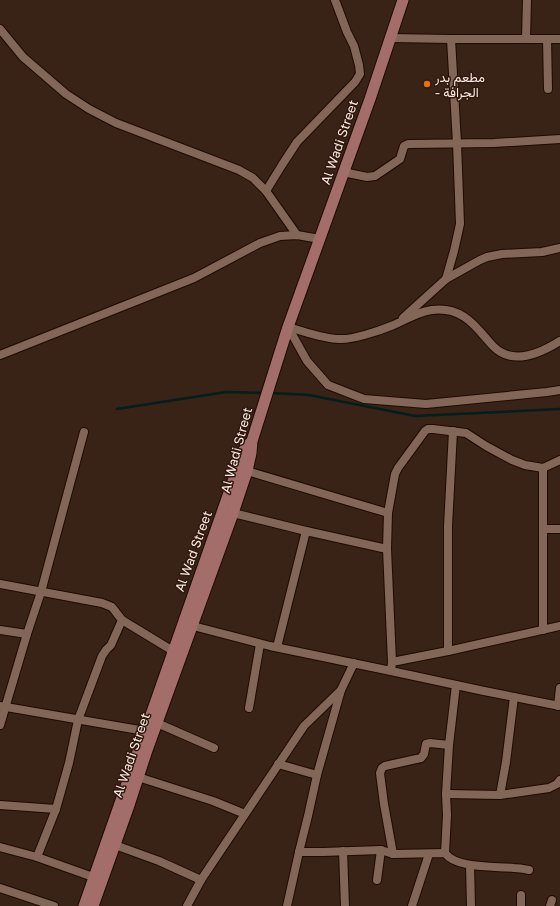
<svg xmlns="http://www.w3.org/2000/svg" width="560" height="906" font-family="'Golos Text',Vazirmatn,sans-serif">
	<style>
		.lines { fill: none; stroke-linecap: round; stroke-linejoin: round }
		.stream { stroke: #021f1f; stroke-width: 2.5 }
		.street-casing { stroke: #1f0b02; stroke-width: 10 }
		.secondary-casing { stroke: #1f0b02; stroke-width: 13 }
		.street { stroke: #826658; stroke-width: 8 }
		.secondary { stroke: #a36d6a; stroke-width: 11 }
		.food-dot { fill: #e8710a; stroke: #2f180d; stroke-width: 1.5 }
		.labels { text-anchor: middle; dominant-baseline: central; stroke-width: 3; stroke-linejoin: round; paint-order: stroke }
		.poi-label { font-size: 13px; fill: #fcebe3; stroke: #2f180d; text-anchor: start }
		.street-label { font-size: 13px; fill: #fcebe3; stroke: #2f180d }
	</style>
	<rect width="100%" height="100%" fill="#392216"/>
	<g class="lines">
		<g class="stream">
			<polyline points="270,393 309,395 415,416 560,409"/>
			<polyline points="117,409 226,392 263,393"/>
		</g>
		<defs>
			<g id="street">
				<polyline points="0,29 23,57 66,94 89,109 116,123 239,170 253,178 266,191 297,235"/>
				<polyline points="391,38 451,39 560,39"/>
				<polyline points="526,38 527,0"/>
				<polyline points="547,39 548,89"/>
				<polyline points="343,172 367,177 375,176 400,159 404,146 408,144 494,143 560,139"/>
				<polyline points="266,191 282,165 297,142 355,82 360,74 359,65 354,46 347,32 335,0"/>
				<polyline points="446,279 454,251 460,224 457,143 451,39"/>
				<polyline points="403,318 446,279 480,260 487,257 502,254 542,252 560,248"/>
				<polyline points="288,327 307,361 328,385 364,399 426,404 547,392 560,390"/>
				<path d="M 288,327 C 303,331 324,339 339,339 C 352,340 379,331 391,326 C 411,318 424,307 446,310 C 468,313 479,331 493,346 C 512,366 541,353 560,341"/>
				<polyline points="0,355 194,278 260,243 280,236 297,235 320,239"/>
				<polyline points="543,468 543,630"/>
				<polyline points="247,471 388,513"/>
				<polyline points="233,513 306,531 387,549"/>
				<polyline points="544,529 560,529"/>
				<polyline points="0,584 102,603 112,607 122,620 173,651"/>
				<polyline points="193,626 270,646 391,671 392,662 448,651 560,626"/>
				<polyline points="0,630 27,634"/>
				<polyline points="277,647 306,531"/>
				<polyline points="448,651 448,526 453,431"/>
				<polyline points="392,662 387,549 388,513 395,474 398,468 425,431 428,429 433,429 466,433 486,446 512,460 525,465 543,468 560,460"/>
				<polyline points="391,671 484,691 560,706"/>
				<polyline points="0,706 145,731"/>
				<polyline points="558,706 560,688"/>
				<polyline points="249,708 260,644"/>
				<polyline points="157,723 214,748"/>
				<polyline points="0,725 27,634 41,592 84,432"/>
				<polyline points="278,764 317,775"/>
				<polyline points="138,777 213,801 245,814"/>
				<polyline points="446,794 500,795 549,788 557,784 560,780"/>
				<polyline points="500,795 506,762 514,697"/>
				<polyline points="0,805 56,809"/>
				<polyline points="115,845 159,861 201,880"/>
				<polyline points="0,847 37,857 93,877"/>
				<polyline points="343,851 345,906"/>
				<path d="M 299,852 L 323,852 L 381,850 L 393,854 L 445,853 C 456,869 496,866 514,868 C 519,868 524,869 529,870"/>
				<polyline points="445,853 447,815 446,794 449,745 456,685"/>
				<polyline points="393,854 384,804 380,773 382,768 385,766 421,758 424,754 426,744 430,743 449,745"/>
				<polyline points="37,857 56,809 69,763 78,720 102,656 106,650 111,645 122,620"/>
				<polyline points="470,865 471,906"/>
				<polyline points="377,880 381,850"/>
				<polyline points="0,888 54,906"/>
				<polyline points="521,895 521,906"/>
				<polyline points="187,906 201,880 304,726 341,690"/>
				<polyline points="287,906 299,852 308,816 317,775 341,690 354,663"/>
				<polyline points="412,906 429,854"/>
				<polyline points="550,906 552,900"/>
			</g>
			<g id="secondary">
				<polyline points="84,906 244,450 250,443"/>
				<polyline points="93,906 128,808 147,750 233,513 247,471 251,453 252,441 288,327 370,99 403,0"/>
			</g>
		</defs>
		<use href="#street" class="street-casing"/>
		<use href="#secondary" class="secondary-casing"/>
		<use href="#street" class="street"/>
		<use href="#secondary" class="secondary"/>
	</g>
	<circle class="food-dot" cx="427" cy="84" r="4"/>
	<g class="labels">
		<g class="poi-label">
			<text x="435" y="77">مطعم بدر<tspan x="435" dy="15">- الجرافة</tspan></text>
		</g>
		<g class="street-label">
			<text transform="translate(339 142) rotate(-71)">Al Wadi Street</text>
			<text transform="translate(236 450) rotate(-75)">Al Wadi Street</text>
			<text transform="translate(193 551) rotate(-70)">Al Wad Street</text>
			<text transform="translate(131 755) rotate(-71)">Al Wadi Street</text>
		</g>
	</g>
</svg>
